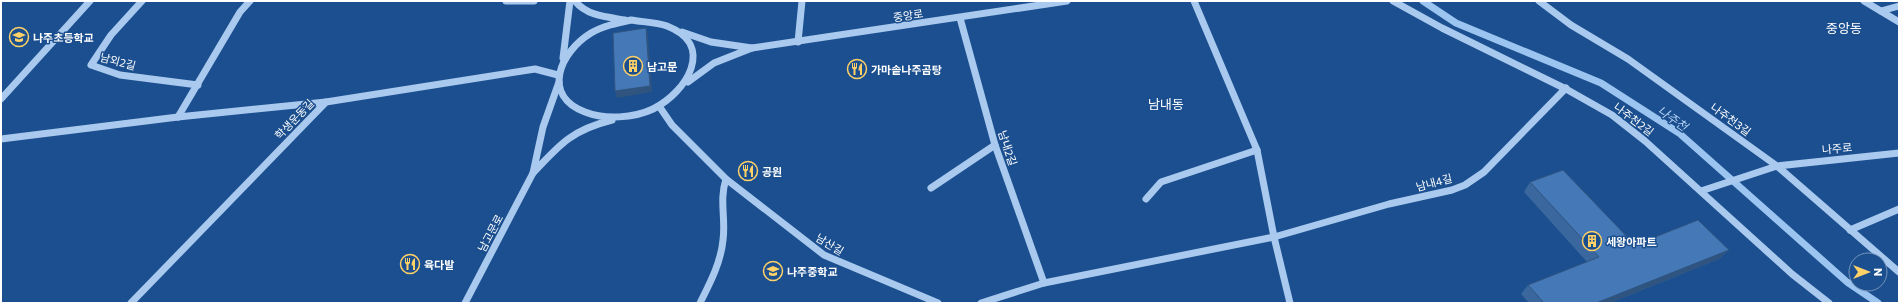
<svg xmlns="http://www.w3.org/2000/svg" width="1900" height="304" font-family="Commissioner,'Noto Sans KR',sans-serif">
	<style>
		.lines { fill: none; stroke-linecap: round; stroke-linejoin: round }
		.stream { stroke: #9cc4f0; stroke-width: 7 }
		.minor { stroke: #a9c9ee; stroke-width: 7 }
		.wall { fill: #3a679d }
		.shaded-wall { fill: #305480 }
		.building { fill: #4478b7; stroke: #305480 }
		.labels { text-anchor: middle; dominant-baseline: central; stroke-width: 3; stroke-linejoin: round; paint-order: stroke }
		.street-label { font-size: 11px; fill: #fff; stroke: #1b4f8f }
		.poi-label { font-size: 11px; font-weight: bold; fill: #fff; stroke: #1b4f8f; text-anchor: start }
		.water-label { font-size: 12px; font-style: italic; fill: #b5d3f5; stroke: #1b4f8f }
		.quarter-label { font-size: 13px; fill: #fff; stroke: #1b4f8f }
	</style>
	<rect width="100%" height="100%" fill="#1b4f8f"/>
	<g class="lines">
		<polyline class="stream" points="1423,1 1456,23 1601,83 1679,133 1847,282 1878,303"/>
		<g class="minor">
			<polyline points="142,1 111,35 91,65 120,75 198,85"/>
			<polyline points="506,1 534,1"/>
			<path d="M 575,1 C 587,16 607,17 625,20"/>
			<polyline points="1194,1 1257,150 1274,237 1290,303"/>
			<polyline points="1393,1 1442,28 1566,89 1612,115 1645,141 1792,274 1829,303"/>
			<polyline points="1539,1 1571,25 1628,59 1777,166 1899,272"/>
			<polyline points="1864,1 1899,22"/>
			<polyline points="1881,11 1899,6"/>
			<polyline points="960,18 995,145 1044,283"/>
			<path d="M 631,20 C 642,22 656,22 667,26 C 716,45 687,92 653,109 C 634,118 605,120 585,112 C 541,95 560,52 591,33 C 603,26 617,23 631,20 Z"/>
			<polyline points="682,32 711,42 752,48 714,63 688,82"/>
			<polyline points="798,42 802,1"/>
			<polyline points="752,48 1067,1"/>
			<polyline points="563,58 570,1"/>
			<path d="M 559,82 L 543,127 L 533,173 C 560,144 572,130 612,120"/>
			<polyline points="1,99 90,1"/>
			<polyline points="659,106 672,125 726,179 824,255 938,303"/>
			<polyline points="178,117 240,12 250,1"/>
			<polyline points="1,139 178,117 326,102"/>
			<polyline points="931,188 995,145"/>
			<polyline points="1701,191 1777,166 1899,153"/>
			<polyline points="1146,199 1161,182 1257,150"/>
			<polyline points="1850,230 1899,209"/>
			<polyline points="131,303 326,102 535,69 558,75"/>
			<polyline points="465,303 533,173"/>
			<path d="M 700,303 C 710,283 721,262 723,240 C 726,219 719,200 726,179"/>
			<polyline points="981,303 1044,283 1274,237 1389,204 1452,190 1465,185 1484,172 1566,88"/>
		</g>
	</g>
	<polygon class="wall" points="1530,182 1635,245 1729,250 1719,259 1610,303 1529,303 1521,294 1528,285 1587,262 1524,192"/>
	<g class="shaded-wall">
		<polygon points="646,28 648,34 652,92 617,98 615,91"/>
		<polygon points="1729,250 1719,259 1610,303 1596,303"/>
	</g>
	<g class="building">
		<polygon points="646,28 650,86 615,91 613,33"/>
		<polygon points="1563,170 1635,245 1698,220 1729,250 1596,303 1544,303 1528,285 1599,257 1530,182"/>
	</g>
	<defs>
		<symbol id="school-ring" viewBox="-11 -11 22 22"><circle r="9.5" fill="#1b4f8f" stroke="#ffd166" stroke-width="1.5"/><path d="M0-5L7-2L0 1L-7-2ZM-4 1L0 2.5L4 1V4Q0 6-4 4Z" fill="#ffd166"/></symbol>
		<symbol id="building-ring" viewBox="-11 -11 22 22"><circle r="9.5" fill="#1b4f8f" stroke="#ffd166" stroke-width="1.5"/><path d="M-4-6H4V6H1V3H-1V6H-4ZM-2.5-4.3h1.7v1.8h-1.7ZM.8-4.3h1.7v1.8H.8ZM-2.5-1h1.7V.8h-1.7ZM.8-1h1.7V.8H.8Z" fill="#ffd166"/></symbol>
		<symbol id="restaurant-ring" viewBox="-11 -11 22 22"><circle r="9.5" fill="#1b4f8f" stroke="#ffd166" stroke-width="1.5"/><path d="M-5-6h1v4h1v-4h1v4h1v-4h1v5L-1.5 .5V6h-2V.5L-5-1ZM5-6V6H3V1.5H1.5Q1.5-4 5-6Z" fill="#ffd166"/></symbol>
	</defs>
	<g fill-rule="evenodd">
		<use href="#school-ring" x="8" y="26" width="22" height="22"/>
		<use href="#building-ring" x="622" y="55" width="22" height="22"/>
		<use href="#restaurant-ring" x="846" y="58" width="22" height="22"/>
		<use href="#restaurant-ring" x="737" y="160" width="22" height="22"/>
		<use href="#building-ring" x="1581" y="230" width="22" height="22"/>
		<use href="#restaurant-ring" x="399" y="253" width="22" height="22"/>
		<use href="#school-ring" x="762" y="260" width="22" height="22"/>
	</g>
	<g class="labels">
		<g class="street-label">
			<text transform="translate(908 15) rotate(-9)">중앙로</text>
			<text transform="translate(118 61) rotate(15)">남외2길</text>
			<text transform="translate(294 119) rotate(-46)">학생운동길</text>
			<text transform="translate(1634 119) rotate(37)">나주천2길</text>
			<text transform="translate(1731 119) rotate(36)">나주천3길</text>
			<text transform="translate(1008 148) rotate(72)">남내2길</text>
			<text transform="translate(1837 148) rotate(-5)">나주로</text>
			<text transform="translate(1434 182) rotate(-15)">남내4길</text>
			<text transform="translate(490 233) rotate(-62)">남고문로</text>
			<text transform="translate(830 244) rotate(31)">남산길</text>
		</g>
		<g class="poi-label">
			<text x="33" y="37">나주초등학교</text>
			<text x="647" y="66">남고문</text>
			<text x="871" y="69">가마솥나주곰탕</text>
			<text x="762" y="171">공원</text>
			<text x="1606" y="241">세왕아파트</text>
			<text x="424" y="264">육다발</text>
			<text x="787" y="271">나주중학교</text>
		</g>
		<g class="water-label">
			<text transform="translate(1673 118) rotate(35)">나주천</text>
		</g>
		<g class="quarter-label">
			<text x="1844" y="28">중앙동</text>
			<text x="1166" y="104">남내동</text>
		</g>
	</g>
	<rect width="1900" height="304" fill="none" stroke="#ffffff" stroke-width="4"/>
	<g transform="translate(1868 272) rotate(90)"><circle r="19" fill="#1b4f8f" stroke="#7695bc"/>
	<path d="M0-3L7 15L0 10L-7 15Z" fill="#ffd166"/>
	<text y="-6" font-size="11" font-weight="bold" text-anchor="middle" fill="#ffffff">N</text>
	</g>
</svg>
